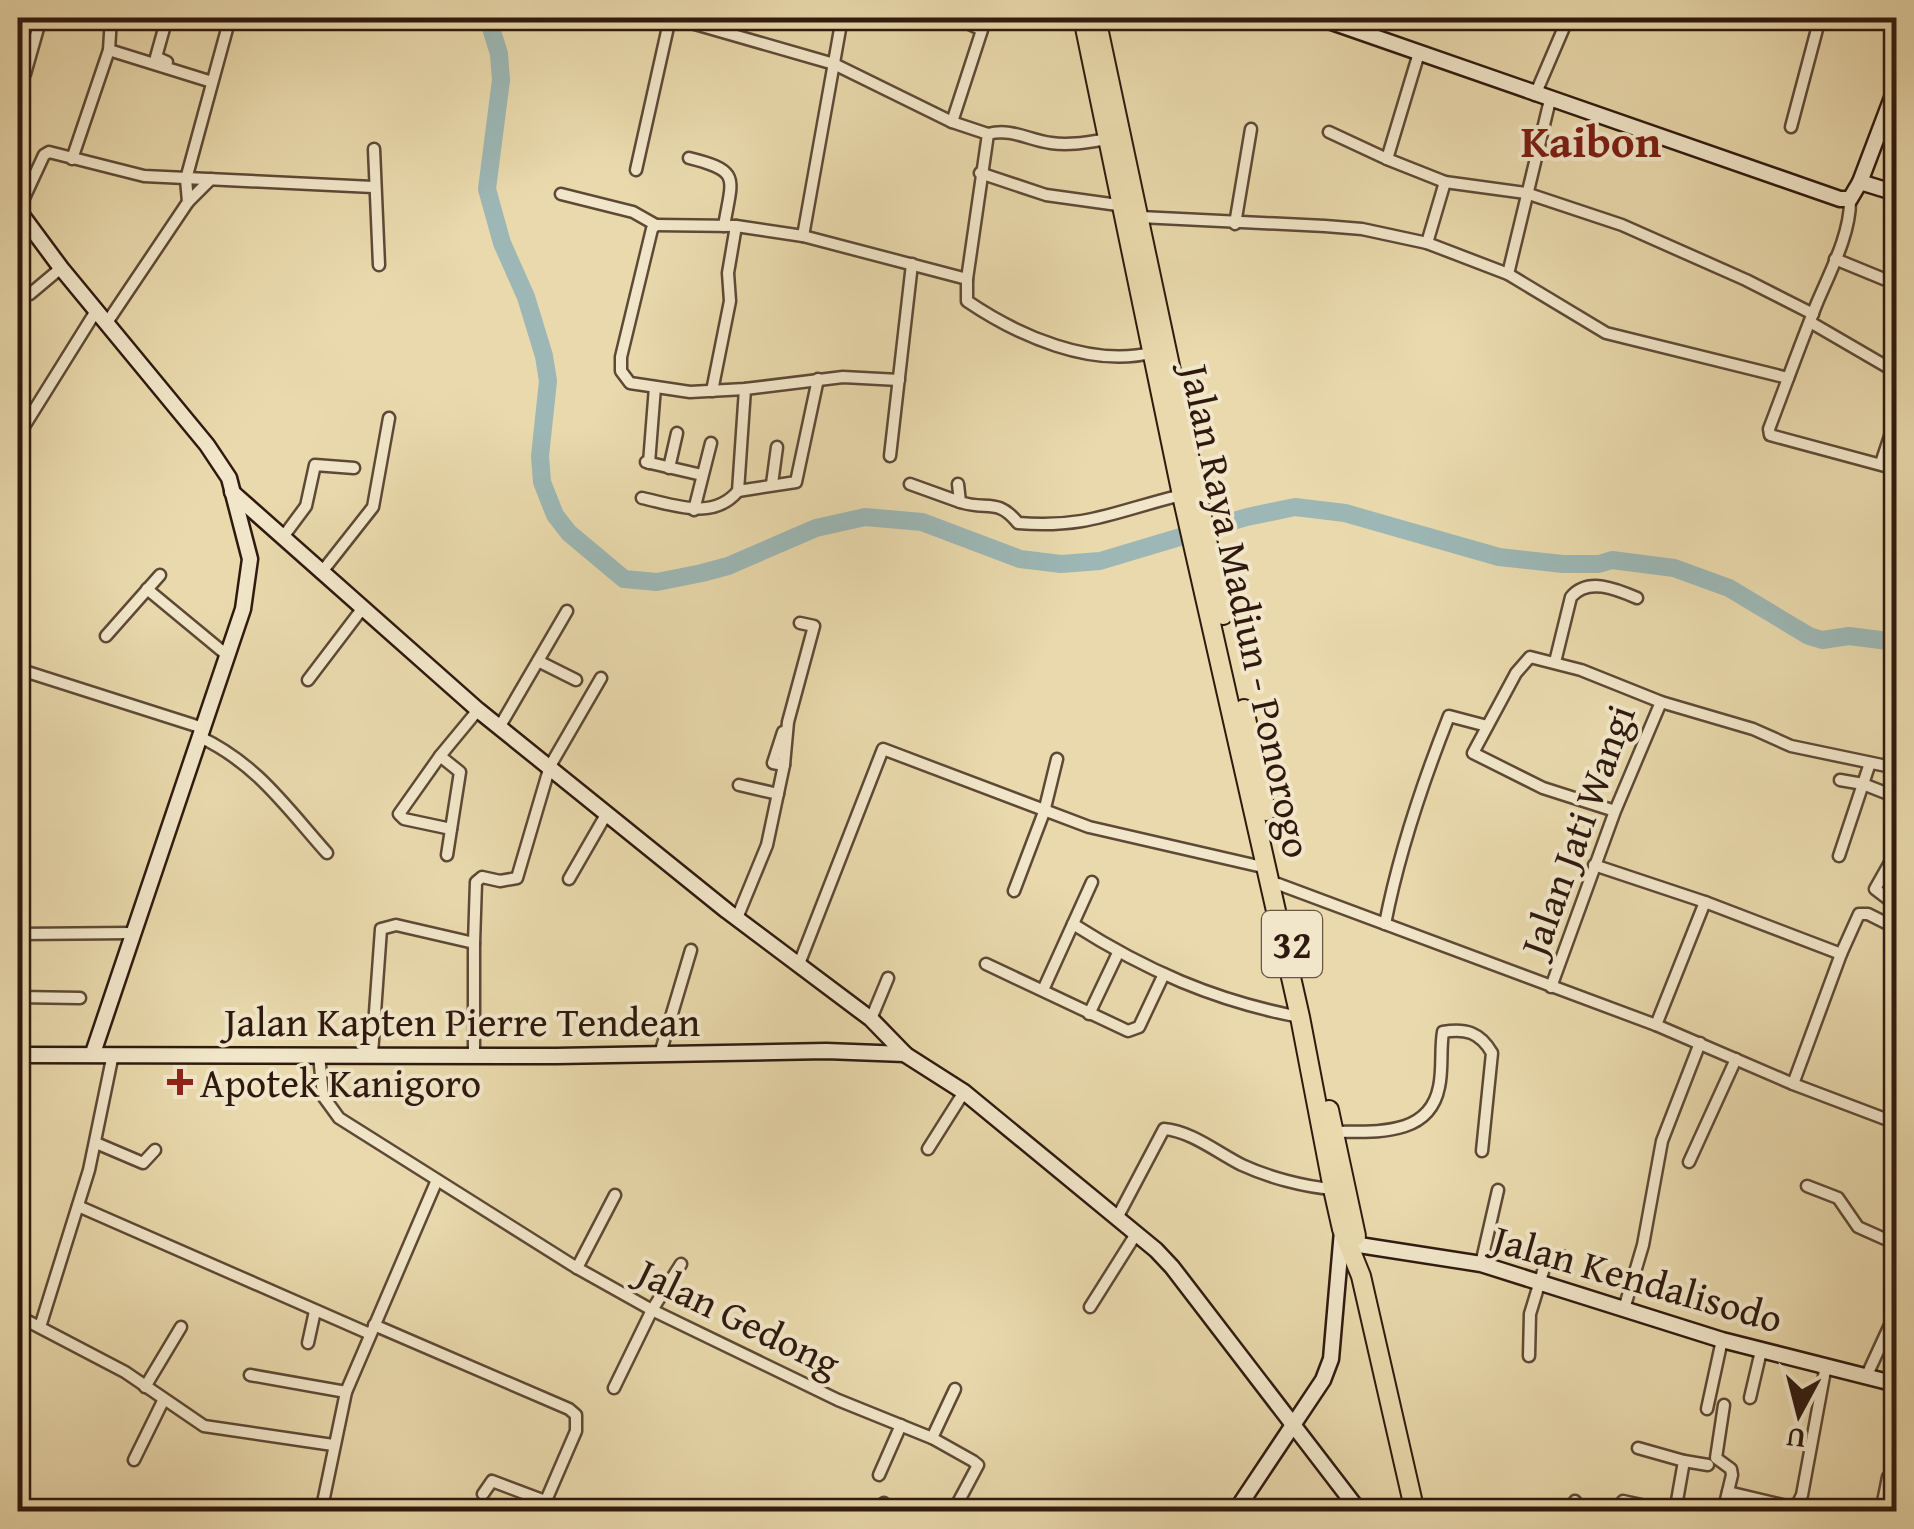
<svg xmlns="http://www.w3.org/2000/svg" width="1914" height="1529" font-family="'Gentium Book Plus',serif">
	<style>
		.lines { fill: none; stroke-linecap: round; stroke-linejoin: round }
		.river { stroke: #9cb7b5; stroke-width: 18 }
		.street-casing { stroke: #5e4936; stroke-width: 15 }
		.secondary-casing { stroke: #2f190f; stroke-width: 19 }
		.highway-casing { stroke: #2f190f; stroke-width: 22 }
		.street { stroke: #f1e6c9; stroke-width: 10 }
		.secondary { stroke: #f1e6c9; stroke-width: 14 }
		.highway { stroke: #e9d9ac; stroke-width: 18 }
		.poi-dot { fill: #8f2418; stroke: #f1e6c9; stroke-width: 4 }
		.labels { text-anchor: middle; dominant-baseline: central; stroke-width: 8; stroke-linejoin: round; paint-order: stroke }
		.shield { fill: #f1e6c9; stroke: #695647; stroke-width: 2.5 }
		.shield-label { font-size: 38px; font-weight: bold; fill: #2f190f }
		.street-label { font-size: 40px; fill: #2f190f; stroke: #f1e6c9 }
		.poi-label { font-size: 40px; fill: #2f190f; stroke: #f1e6c9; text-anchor: start }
		.quarter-label { font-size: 45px; font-weight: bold; fill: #7a1f14; stroke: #f1e6c9 }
	</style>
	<rect width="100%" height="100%" fill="#e9d9ac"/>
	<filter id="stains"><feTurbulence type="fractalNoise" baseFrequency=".002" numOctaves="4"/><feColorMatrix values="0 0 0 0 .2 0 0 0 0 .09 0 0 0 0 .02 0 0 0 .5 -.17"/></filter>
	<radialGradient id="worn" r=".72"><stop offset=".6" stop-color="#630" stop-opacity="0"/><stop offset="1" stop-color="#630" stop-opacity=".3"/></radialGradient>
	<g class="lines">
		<polyline class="river" points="488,18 499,54 501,80 487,189 502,243 526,297 544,356 548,381 540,456 542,482 555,515 569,533 624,579 657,582 702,573 728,566 816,528 865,517 922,522 1020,559 1061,564 1100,561 1247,517 1295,507 1345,513 1499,557 1563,564 1599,564 1612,560 1674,568 1729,588 1809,636 1822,640 1849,636 1896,642"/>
		<defs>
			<g id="street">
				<path d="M 674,18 L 834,64 L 952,122 L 988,134 L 967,279 L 967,301 C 1017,335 1092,369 1154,352"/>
				<polyline points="1895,18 1896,18"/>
				<polyline points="109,50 212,82"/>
				<polyline points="1419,53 1387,159 1445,182 1526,193 1622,225 1746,280 1813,314"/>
				<polyline points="167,62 156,57 167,18"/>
				<polyline points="25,74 41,18"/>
				<polyline points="1535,95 1568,18"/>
				<polyline points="952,122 982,30 957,18"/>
				<polyline points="1791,127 1820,18"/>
				<polyline points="1329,132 1387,159"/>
				<path d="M 988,134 C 1012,128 1028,140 1051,143 C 1070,146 1089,142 1108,139"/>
				<polyline points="374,149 379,265"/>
				<path d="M 689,158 C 742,171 732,178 724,226"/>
				<polyline points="72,159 109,50 111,18"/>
				<polyline points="636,170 670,18"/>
				<polyline points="980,173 1046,195 1125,206"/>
				<polyline points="561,194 633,212 656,225"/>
				<path d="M 1850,199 C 1851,233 1830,272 1817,303 C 1800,345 1785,387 1769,429 L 1770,435 L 1896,469"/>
				<polyline points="188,202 211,179"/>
				<polyline points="18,211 44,155 49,152 144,176 373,187"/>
				<polyline points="1140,217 1325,226 1362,229 1427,243 1508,274 1606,333 1788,378"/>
				<polyline points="1235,224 1251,129"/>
				<polyline points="656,225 652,229 621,357 621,371 630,383 690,392 745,389 843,377 899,380"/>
				<polyline points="656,225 736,226 803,236 967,279"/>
				<polyline points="803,236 842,18"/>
				<polyline points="1427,243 1445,182"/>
				<polyline points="1835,259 1896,284"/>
				<polyline points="1508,274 1550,100"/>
				<polyline points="18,297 30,294 61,268"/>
				<polyline points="1810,322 1896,372"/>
				<polyline points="106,324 188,202 186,179 230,18"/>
				<polyline points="712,391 730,301 728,273 736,226"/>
				<polyline points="18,436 96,311"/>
				<polyline points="890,456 912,264"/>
				<polyline points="646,462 702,475"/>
				<polyline points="649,463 655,387"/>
				<polyline points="1881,463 1896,418"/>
				<polyline points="669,468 677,433"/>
				<polyline points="772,484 777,447"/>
				<polyline points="910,484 960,502"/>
				<path d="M 958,484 L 960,502 C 987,511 997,497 1018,523 C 1087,529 1118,510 1182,495"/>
				<polyline points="738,491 796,482 818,379"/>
				<path d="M 642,498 C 675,505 713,521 738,491 L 745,389"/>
				<polyline points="694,510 711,443"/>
				<polyline points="283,537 306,506 315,465 354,468"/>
				<polyline points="321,573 373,507 389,418"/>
				<polyline points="147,589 228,656"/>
				<polyline points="106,636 160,575"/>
				<polyline points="538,661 576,680"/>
				<path d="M 1555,662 L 1571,597 C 1588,577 1616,589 1637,598"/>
				<polyline points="18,669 203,728"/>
				<polyline points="308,680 362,609"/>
				<polyline points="1661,702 1753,729 1791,746 1896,768"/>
				<polyline points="500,726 567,611"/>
				<polyline points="783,732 773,763 784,765"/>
				<path d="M 200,737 C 257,764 286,807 327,853"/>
				<polyline points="440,756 460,772 447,855"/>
				<polyline points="1840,780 1863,784 1896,797"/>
				<polyline points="739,785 778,794"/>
				<polyline points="451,829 404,819 399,814 440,756 478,710"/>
				<polyline points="1896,852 1875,889 1896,905"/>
				<polyline points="1839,856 1870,763"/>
				<polyline points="1594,865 1705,902 1841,954 1793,1084"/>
				<polyline points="569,879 607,813"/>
				<polyline points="1278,884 1656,1025 1793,1084 1896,1123"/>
				<polyline points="1014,891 1044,812 1057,759"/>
				<polyline points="737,918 767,845 784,765 788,722 814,626 800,623"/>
				<path d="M 1073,924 C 1145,970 1215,1001 1300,1017"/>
				<path d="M 1385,924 C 1399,852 1422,784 1449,716 L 1487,726"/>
				<polyline points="18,934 132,933"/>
				<polyline points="474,943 474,1055"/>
				<polyline points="1841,954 1859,914 1868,914 1894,927"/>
				<polyline points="799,964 883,749 1089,827 1267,868"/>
				<polyline points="986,964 1128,1031 1139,1027 1164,974"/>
				<polyline points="1551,987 1615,811 1661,702 1581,670 1530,657 1516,673 1473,753 1543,788 1615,811"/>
				<polyline points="1896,989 1892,1007 1896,1027"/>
				<polyline points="1043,990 1092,882"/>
				<polyline points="18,997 80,998"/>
				<polyline points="1089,1014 1118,953"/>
				<polyline points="871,1019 888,978"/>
				<polyline points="1656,1025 1705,902"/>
				<polyline points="372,1054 381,929 396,925 474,943 476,882 482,877 500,881 517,878 550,766 601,678"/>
				<polyline points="660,1054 691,950"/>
				<polyline points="319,1055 323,1096 339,1118 577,1268 652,1310 838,1400 932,1438 973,1461 978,1465 953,1512"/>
				<path d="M 1333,1132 C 1373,1131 1429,1138 1439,1087 C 1443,1069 1440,1050 1443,1032 C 1465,1028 1480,1032 1492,1053 L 1482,1151"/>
				<polyline points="96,1143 143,1163 155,1150"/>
				<polyline points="928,1149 964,1092"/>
				<polyline points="1689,1162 1736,1059"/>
				<polyline points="1807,1186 1838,1198 1858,1227 1896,1244"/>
				<polyline points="78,1206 370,1334"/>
				<path d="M 1117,1218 L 1164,1129 C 1191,1131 1218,1153 1242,1165 C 1268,1177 1304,1187 1333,1189"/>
				<polyline points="1481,1264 1498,1190"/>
				<polyline points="577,1268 615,1195"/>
				<polyline points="1090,1307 1136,1234"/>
				<polyline points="1624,1309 1643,1245 1662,1141 1700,1043"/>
				<polyline points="18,1316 125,1372 204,1426 333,1445"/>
				<polyline points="374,1325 569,1409 576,1415 576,1431 541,1512"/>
				<polyline points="40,1327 89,1170 113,1054"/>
				<polyline points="308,1343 315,1311"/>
				<polyline points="1529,1356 1530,1314 1548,1255 1562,1256"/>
				<polyline points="250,1375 346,1392"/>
				<polyline points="1867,1375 1896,1312"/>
				<polyline points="145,1387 181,1327"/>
				<polyline points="614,1388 652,1310 681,1264"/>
				<polyline points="1750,1398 1761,1351"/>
				<polyline points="1707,1409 1722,1340"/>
				<polyline points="932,1438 955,1389"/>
				<polyline points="1638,1448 1684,1461 1675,1512"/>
				<polyline points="134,1460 163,1401"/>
				<polyline points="1684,1461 1708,1465"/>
				<polyline points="879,1475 901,1425"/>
				<polyline points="1728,1492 1787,1506 1797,1505 1802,1495 1826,1365"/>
				<polyline points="483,1494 492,1481 545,1501"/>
				<polyline points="1575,1501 1577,1512"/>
				<polyline points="1623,1501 1673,1512"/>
				<polyline points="321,1512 346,1392 437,1180"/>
				<polyline points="628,1512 630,1507"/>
				<polyline points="880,1512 884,1503"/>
				<polyline points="1723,1512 1732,1475 1731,1469 1716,1458 1724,1405"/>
				<polyline points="1881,1512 1888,1477"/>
			</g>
			<g id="secondary">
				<polyline points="1320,18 1840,199 1850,199 1860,182 1896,193"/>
				<polyline points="1860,182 1896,87"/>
				<polyline points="18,210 61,268 207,445 229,478 250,559 243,609 93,1053"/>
				<polyline points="232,492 478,710 727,911 871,1019 906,1055 964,1092 1156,1250 1172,1267 1360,1512"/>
				<polyline points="18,1055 556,1056 826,1051 905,1054"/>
				<polyline points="1359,1245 1481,1264 1722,1340 1896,1384"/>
				<polyline points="1235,1512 1323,1380 1331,1359 1342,1231"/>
			</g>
			<g id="highway">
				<polyline points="1083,18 1183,500 1300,1017 1333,1189 1342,1229 1361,1276 1415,1512"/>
				<polyline points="1096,18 1223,615"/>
				<polyline points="1244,709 1266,811"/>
				<polyline points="1329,1110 1356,1236"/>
			</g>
		</defs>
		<use href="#street" class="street-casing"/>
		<use href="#secondary" class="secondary-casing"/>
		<use href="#highway" class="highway-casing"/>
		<use href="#street" class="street"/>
		<use href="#secondary" class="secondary"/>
		<use href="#highway" class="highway"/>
	</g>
	<path class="poi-dot" d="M175 1067h10v10h10v10h-10v10h-10v-10h-10v-10h10z"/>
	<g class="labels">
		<rect class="shield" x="1262" y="911" width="60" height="66" rx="8"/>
		<g class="shield-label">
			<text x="1292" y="944">32</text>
		</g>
		<g class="street-label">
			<text transform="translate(1247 611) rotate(78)">Jalan Raya Madiun - Ponorogo</text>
			<text transform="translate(1577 830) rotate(-70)">Jalan Jati Wangi</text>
			<text x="462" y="1021">Jalan Kapten Pierre Tendean</text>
			<text transform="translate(1638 1278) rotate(16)">Jalan Kendalisodo</text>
			<text transform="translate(739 1317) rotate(26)">Jalan Gedong</text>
		</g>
		<g class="poi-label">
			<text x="200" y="1082">Apotek Kanigoro</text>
		</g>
		<g class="quarter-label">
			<text x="1591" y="140">Kaibon</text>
		</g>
	</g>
	<rect width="1914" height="1529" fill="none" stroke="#e9d9ac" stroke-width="60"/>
	<rect x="20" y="20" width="1874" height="1489" fill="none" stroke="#2f190f" stroke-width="5"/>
	<rect x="30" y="30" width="1854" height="1469" fill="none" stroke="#2f190f" stroke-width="2.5"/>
	<g transform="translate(1799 1414) rotate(187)" stroke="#f1e6c9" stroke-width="8" paint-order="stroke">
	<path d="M0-8L18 38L0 25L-18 38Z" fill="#2f190f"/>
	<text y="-15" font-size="28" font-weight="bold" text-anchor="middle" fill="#2f190f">U</text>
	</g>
	<rect width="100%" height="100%" filter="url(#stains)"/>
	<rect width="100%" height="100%" fill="url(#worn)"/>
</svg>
